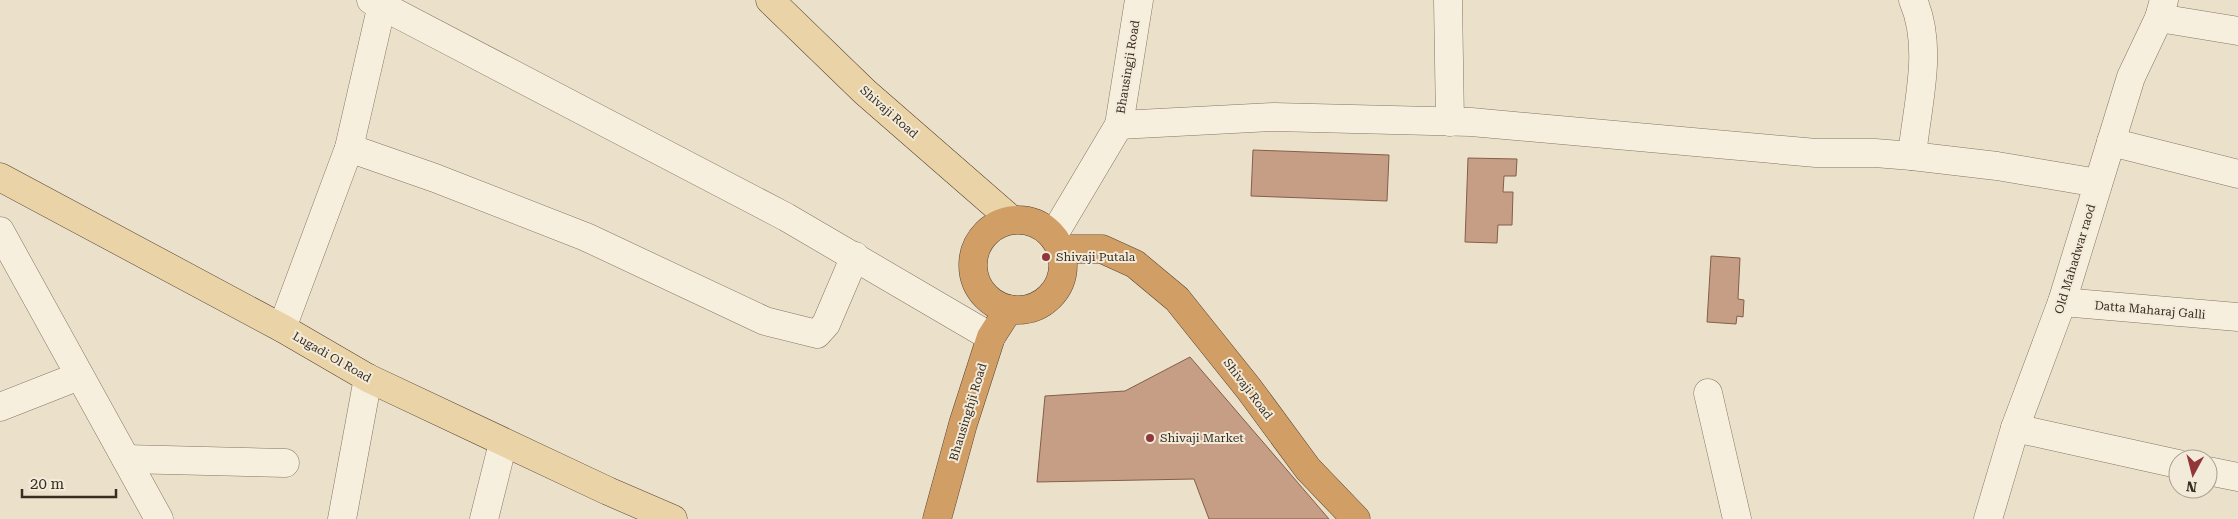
<svg xmlns="http://www.w3.org/2000/svg" width="2238" height="519" font-family="'Roboto Serif',serif">
	<style>
		.building { fill: #c69e85; stroke: #845e48 }
		.lines { fill: none; stroke-linecap: round; stroke-linejoin: round }
		.minor-casing { stroke: #877460; stroke-width: 29 }
		.major-casing { stroke: #564334; stroke-width: 29 }
		.highway-casing { stroke: #564334; stroke-width: 29 }
		.minor { stroke: #f7efde; stroke-width: 28 }
		.major { stroke: #ead4a7; stroke-width: 28 }
		.highway { stroke: #d19f65; stroke-width: 28 }
		.poi-dot { fill: #913639; stroke: #f3ebda; stroke-width: 2 }
		.labels { text-anchor: middle; dominant-baseline: central; stroke-width: 4; stroke-linejoin: round; paint-order: stroke }
		.street-label { font-size: 12px; fill: #392d22; stroke: #f3ebda }
		.poi-label { font-size: 12px; fill: #392d22; stroke: #f3ebda; text-anchor: start }
	</style>
	<rect width="100%" height="100%" fill="#ebe1cb"/>
	<g class="building">
		<polygon points="1253,150 1389,155 1387,201 1251,196"/>
		<polygon points="1468,158 1517,159 1516,176 1504,176 1503,192 1513,192 1512,225 1498,225 1497,243 1465,242"/>
		<polygon points="1711,256 1740,258 1738,299 1744,300 1743,317 1737,316 1736,324 1707,322"/>
		<polygon points="1190,357 1329,519 1209,519 1194,479 1037,482 1045,396 1125,391"/>
	</g>
	<g class="lines">
		<defs>
			<g id="minor">
				<polyline points="371,0 786,217 991,337"/>
				<polyline points="1448,0 1450,122"/>
				<polyline points="2159,18 2238,31"/>
				<polyline points="1119,125 1274,117 1471,122 1816,153 1875,153 1912,156 1997,166 2098,183"/>
				<polyline points="2111,142 2238,174"/>
				<polyline points="349,148 435,178 586,237 765,321 817,334 826,324 855,256"/>
				<path d="M 1912,156 C 1917,104 1934,49 1913,0"/>
				<polyline points="0,231 159,519"/>
				<polyline points="1053,236 1119,125 1139,0"/>
				<polyline points="2062,302 2238,317"/>
				<polyline points="282,328 349,148 383,0"/>
				<polyline points="1708,393 1737,519"/>
				<polyline points="0,407 79,376"/>
				<polyline points="2015,428 2178,464"/>
				<polyline points="126,459 285,463"/>
				<polyline points="2208,471 2238,477"/>
				<polyline points="342,519 368,378"/>
				<polyline points="484,519 503,443"/>
				<polyline points="1988,519 2015,428 2062,302 2131,77 2159,18 2164,0"/>
			</g>
			<g id="major">
				<polyline points="770,0 865,92 1012,220"/>
				<polyline points="0,177 282,328 368,378 608,491 673,519"/>
			</g>
			<g id="highway">
				<circle cx="1018" cy="265" r="45"/>
				<polyline points="1061,249 1102,249 1135,264 1177,299 1249,389 1308,469 1356,519"/>
				<polyline points="937,519 963,424 991,337 1009,309"/>
			</g>
		</defs>
		<use href="#minor" class="minor-casing"/>
		<use href="#major" class="major-casing"/>
		<use href="#highway" class="highway-casing"/>
		<use href="#minor" class="minor"/>
		<use href="#major" class="major"/>
		<use href="#highway" class="highway"/>
	</g>
	<g class="poi-dot">
		<circle cx="1046" cy="257" r="5"/>
		<circle cx="1150" cy="438" r="5"/>
	</g>
	<g class="labels">
		<g class="street-label">
			<text transform="translate(1128 67) rotate(-81)">Bhausingji Road</text>
			<text transform="translate(889 112) rotate(41)">Shivaji Road</text>
			<text transform="translate(2075 259) rotate(-73)">Old Mahadwar raod</text>
			<text transform="translate(2150 310) rotate(5)">Datta Maharaj Galli</text>
			<text transform="translate(332 357) rotate(30)">Lugadi Ol Road</text>
			<text transform="translate(1248 389) rotate(53)">Shivaji Road</text>
			<text transform="translate(968 412) rotate(-73)">Bhausinghji Road</text>
		</g>
		<g class="poi-label">
			<text x="1056" y="257">Shivaji Putala</text>
			<text x="1160" y="438">Shivaji Market</text>
		</g>
	</g>
	<g transform="translate(2193 474) rotate(187)"><circle r="24" fill="#f3ebda" stroke="#a99f90"/>
	<path d="M0-4L9 19L0 12L-9 19Z" fill="#913639"/>
	<text y="-8" font-size="14" font-weight="bold" text-anchor="middle" fill="#392d22">N</text>
	</g>
	<path d="M22 489v8h94v-8" fill="none" stroke="#392d22" stroke-width="2.5"/>
	<text x="30" y="489" font-size="15" fill="#392d22" stroke="#f3ebda" stroke-width="4" paint-order="stroke">20 m</text>
</svg>
